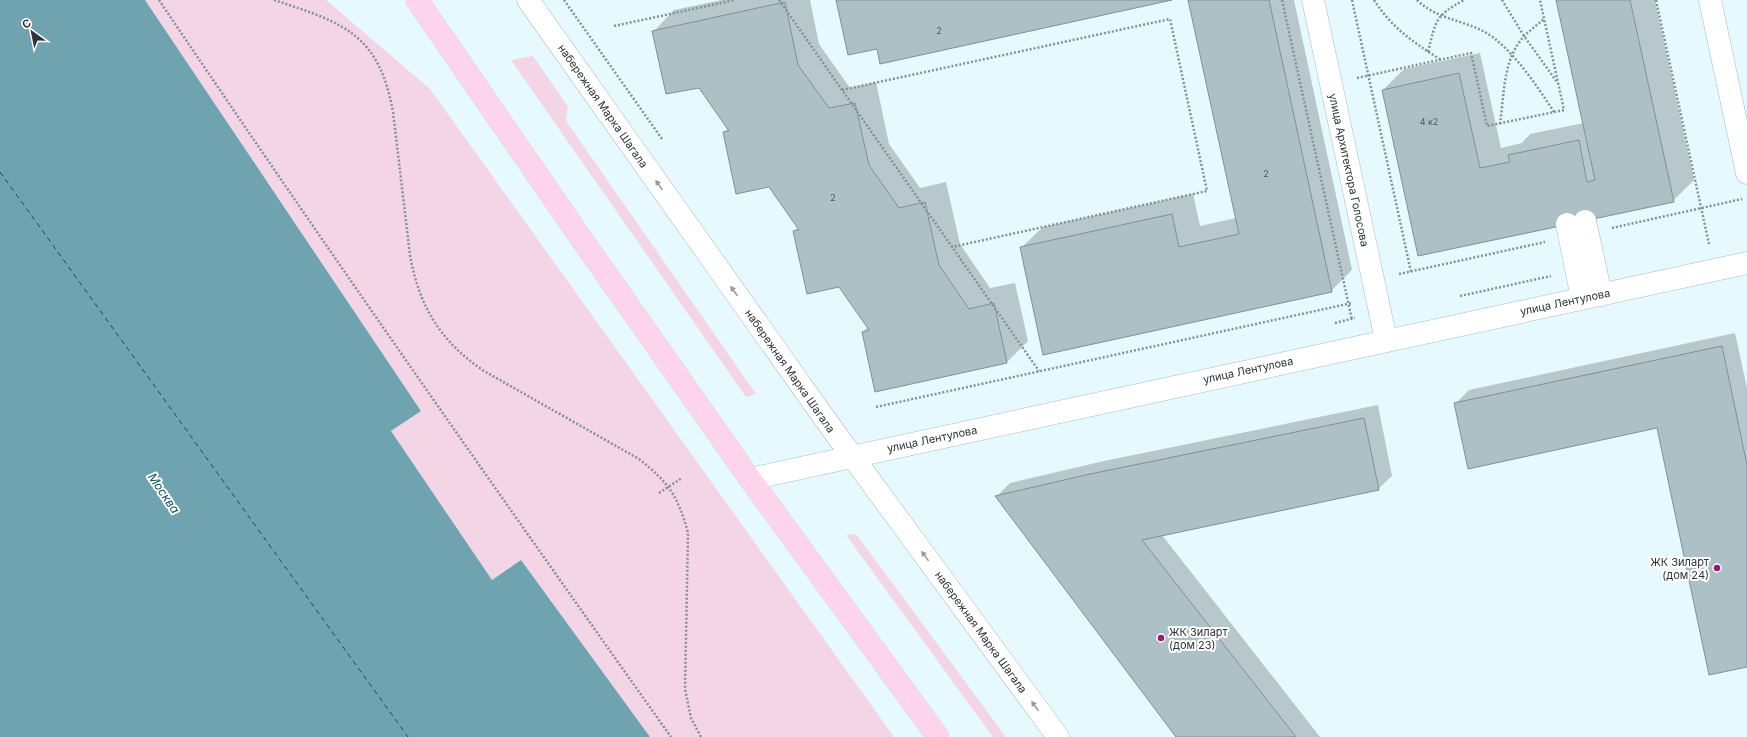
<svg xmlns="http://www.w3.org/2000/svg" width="1747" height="737" font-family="Inter,sans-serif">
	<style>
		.green { fill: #f3d5e5 }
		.water { fill: #6fa3b0 }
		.shadow { fill: #0003 }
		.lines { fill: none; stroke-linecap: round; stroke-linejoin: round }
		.ferry { stroke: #085563; stroke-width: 1; stroke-dasharray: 5 4; stroke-linecap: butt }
		.building { fill: #adc0c5; stroke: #7f9195 }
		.minor-casing { stroke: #aabdc1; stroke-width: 23 }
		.major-casing { stroke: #d5d6d7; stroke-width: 23 }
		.path { stroke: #859295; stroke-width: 2.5; stroke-dasharray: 2 2; stroke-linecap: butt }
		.minor { stroke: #fff; stroke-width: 22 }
		.major { stroke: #fdd4ec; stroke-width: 22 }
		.oneway { fill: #969a9a }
		.poi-dot { fill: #991b73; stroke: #fff; stroke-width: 1.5 }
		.labels { text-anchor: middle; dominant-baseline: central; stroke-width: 4; stroke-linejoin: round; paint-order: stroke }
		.number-label { font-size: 9px; fill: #4d575a }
		.street-label { font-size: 11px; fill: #2d3436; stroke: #fff }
		.poi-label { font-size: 11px; fill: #2d3436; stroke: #fff; text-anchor: end }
		.water-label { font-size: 12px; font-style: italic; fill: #085563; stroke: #fff }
	</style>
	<rect width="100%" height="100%" fill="#e6f9fe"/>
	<g class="green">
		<polygon points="145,0 326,0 430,89 894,737 650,737 521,560 492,580 391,431 421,411"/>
		<polygon points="533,56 568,107 566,121 756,394 746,397 511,60"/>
		<polygon points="856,534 1006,737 993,737 846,535"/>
	</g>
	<polygon class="water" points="0,0 145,0 421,411 391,431 492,580 521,560 650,737 0,737"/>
	<g class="shadow">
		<polygon points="722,0 810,0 819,44 850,88 876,82 889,144 920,188 946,182 960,244 990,288 1015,283 1028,341 1007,362 863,332 868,327 839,286 794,231 798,227 769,186 724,132 728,128 699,86 653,32 674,10"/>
		<polygon points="1189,0 1294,0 1352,270 1331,291 1021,248 1043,227 1193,194 1200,226 1236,218"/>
		<polygon points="1557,0 1655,0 1694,180 1673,201 1419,255 1383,90 1404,69 1480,53 1501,148 1522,143 1530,134 1584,123"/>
		<polygon points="1735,333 1747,388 1747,666 1658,427 1455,404 1469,390"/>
		<polygon points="1378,405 1392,476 1378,489 1162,535 1320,737 1178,737 997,496 1010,483 1104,461"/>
	</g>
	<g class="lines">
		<polyline class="ferry" points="0,172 408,737"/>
	</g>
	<g class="building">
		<polygon points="836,0 1172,0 880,64 877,49 848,55"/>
		<polygon points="1188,0 1269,0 1332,292 1043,355 1020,247 1172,214 1179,247 1239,234"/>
		<polygon points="1556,0 1630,0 1674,202 1418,256 1382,90 1459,73 1480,168 1510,162 1508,155 1579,140 1587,182 1595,180"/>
		<polygon points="785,2 798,65 829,108 855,103 869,165 899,208 925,202 939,265 969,309 994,303 1007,363 875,392 862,332 869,330 839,287 807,294 793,231 799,230 792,220 769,187 736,194 723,132 729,131 699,88 666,94 652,31"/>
		<polygon points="1722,346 1747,465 1747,667 1709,675 1657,428 1468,469 1454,403"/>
		<polygon points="1364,418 1379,490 1142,540 1296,737 1176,737 995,496 1090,474"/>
	</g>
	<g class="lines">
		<defs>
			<g id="minor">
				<polyline points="528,0 830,426 1058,737"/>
				<polyline points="1313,0 1386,340"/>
				<polyline points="1710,0 1747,173"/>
				<polyline points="1585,221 1601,295"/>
				<polyline points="1567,224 1582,298"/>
				<polyline points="750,479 1747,263"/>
			</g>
			<polyline id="major" points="417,0 576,231 750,479 938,737"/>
		</defs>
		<use href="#minor" class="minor-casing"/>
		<use href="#major" class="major-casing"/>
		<g class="path">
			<path d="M 159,0 C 326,248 498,493 671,737"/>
			<path d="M 274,0 C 344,23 379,34 393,112 L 410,255 C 419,307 441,342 484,371 L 639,459 C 669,483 678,496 688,533 L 685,689 L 691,718 L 701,737"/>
			<polyline points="564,0 662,139"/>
			<polyline points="779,0 1039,371"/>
			<polyline points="1282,0 1352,320"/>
			<polyline points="1352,0 1411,272"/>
			<path d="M 1374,0 C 1392,28 1413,42 1441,60"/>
			<path d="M 1417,0 C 1435,18 1461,20 1483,31 C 1511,46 1537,86 1554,112"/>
			<polyline points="1502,0 1524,36 1557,82"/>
			<polyline points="1656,0 1709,244"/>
			<polyline points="614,26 735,0"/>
			<path d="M 1428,52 C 1436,20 1435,16 1464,0"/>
			<polyline points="1357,78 1471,53 1487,126 1564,110 1540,0"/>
			<polyline points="842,90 1170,19 1207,191 952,247"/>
			<path d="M 1500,124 C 1504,97 1503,62 1521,40 C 1527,32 1536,26 1544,19"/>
			<polyline points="1612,228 1742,199"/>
			<polyline points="1399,274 1545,242"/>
			<polyline points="1460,296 1551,276"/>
			<polyline points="1335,323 1355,318"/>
			<polyline points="876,407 1352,303"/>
			<polyline points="659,493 682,478"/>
		</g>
		<use href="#minor" class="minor"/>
		<use href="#major" class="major"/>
	</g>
	<defs><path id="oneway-solid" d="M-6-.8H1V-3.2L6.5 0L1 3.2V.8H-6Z"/></defs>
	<g class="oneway">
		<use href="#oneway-solid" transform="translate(659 185) rotate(-125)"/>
		<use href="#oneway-solid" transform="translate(734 291) rotate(-125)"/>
		<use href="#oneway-solid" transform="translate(925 556) rotate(-126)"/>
		<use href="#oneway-solid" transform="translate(1035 706) rotate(-126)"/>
	</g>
	<g class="poi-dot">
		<circle cx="1717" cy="568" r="4"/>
		<circle cx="1161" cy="638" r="4"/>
	</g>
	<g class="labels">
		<g class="number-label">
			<text x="939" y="30">2</text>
			<text x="1429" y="121">4 к2</text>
			<text x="1266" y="173">2</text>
			<text x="833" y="197">2</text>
		</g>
		<g class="street-label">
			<text transform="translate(603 106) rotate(55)">набережная Марка Шагала</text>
			<text transform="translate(1349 170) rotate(78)">улица Архитектора Голосова</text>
			<text transform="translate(1565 302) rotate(-12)">улица Лентулова</text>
			<text transform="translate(1248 370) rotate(-12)">улица Лентулова</text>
			<text transform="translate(790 371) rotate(55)">набережная Марка Шагала</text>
			<text transform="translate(932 439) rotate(-12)">улица Лентулова</text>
			<text transform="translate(981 632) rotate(54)">набережная Марка Шагала</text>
		</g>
		<g class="poi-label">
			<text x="1709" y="562">ЖК Зиларт<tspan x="1709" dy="13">(дом 24)</tspan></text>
			<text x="1169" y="632" text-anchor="start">ЖК Зиларт<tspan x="1169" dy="13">(дом 23)</tspan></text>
		</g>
		<g class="water-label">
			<text transform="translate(164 493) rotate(56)">Москва</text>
		</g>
	</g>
	<g transform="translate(32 32) rotate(327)" stroke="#ffffff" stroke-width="3" paint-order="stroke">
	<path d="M0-3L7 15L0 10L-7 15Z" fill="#2d3436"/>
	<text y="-6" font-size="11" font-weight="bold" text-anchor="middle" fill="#2d3436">С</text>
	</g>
</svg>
